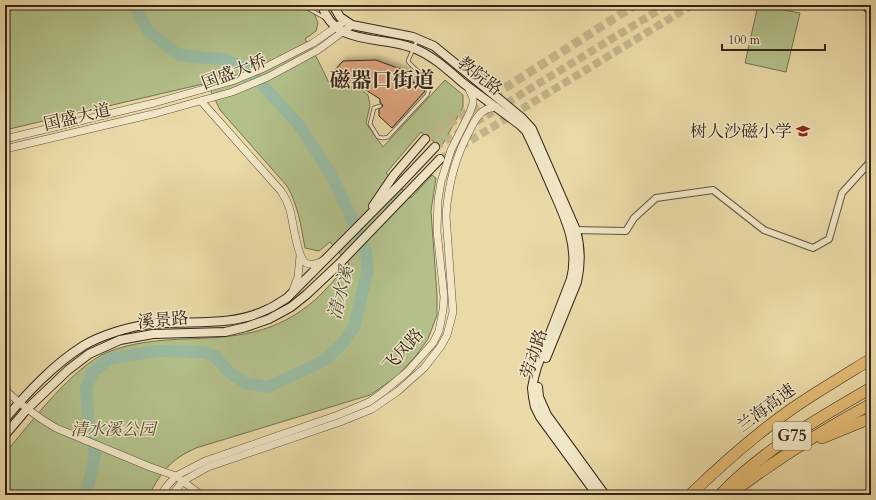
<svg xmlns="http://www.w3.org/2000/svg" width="876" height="500" font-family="Cardo,'Noto Serif SC',serif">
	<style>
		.green { fill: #b3c08a; stroke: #737252 }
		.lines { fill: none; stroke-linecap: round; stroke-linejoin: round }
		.river { stroke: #99bba2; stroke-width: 12 }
		.building { fill: #dba27c; stroke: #33241b; filter: url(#shadow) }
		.secondary-tunnel { stroke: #c5b68b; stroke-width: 8; stroke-dasharray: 8 4; stroke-linecap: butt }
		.primary-tunnel { stroke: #c5b68b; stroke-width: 9; stroke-dasharray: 9 4.5; stroke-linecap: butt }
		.service-casing { stroke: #61523e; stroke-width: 4.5 }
		.minor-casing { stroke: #61523e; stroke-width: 8 }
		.tertiary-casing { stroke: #61523e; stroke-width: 8 }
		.secondary-casing { stroke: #33241b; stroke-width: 10 }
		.motorway-casing { stroke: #33241b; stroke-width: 12 }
		.service { stroke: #f1e7c6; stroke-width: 3 }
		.minor { stroke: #f1e7c6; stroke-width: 6 }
		.tertiary { stroke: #f1e7c6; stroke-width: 7 }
		.secondary { stroke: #f1e7c6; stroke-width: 8 }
		.motorway { stroke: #e5bd74; stroke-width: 11 }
		.labels { text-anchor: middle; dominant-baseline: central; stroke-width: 3; stroke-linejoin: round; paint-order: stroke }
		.shield { fill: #f1e7c6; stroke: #6c5e4e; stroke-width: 1 }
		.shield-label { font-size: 16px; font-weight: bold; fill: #33241b }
		.street-label { font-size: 17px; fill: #33241b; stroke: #f1e7c6 }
		.poi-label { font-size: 17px; fill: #33241b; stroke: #f1e7c6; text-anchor: end }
		.park-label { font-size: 17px; font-style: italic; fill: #534b37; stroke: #f1e7c6 }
		.water-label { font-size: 18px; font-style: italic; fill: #4c4a3d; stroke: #f1e7c6 }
		.district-label { font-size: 21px; font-weight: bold; fill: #33241b; stroke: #f1e7c6 }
	</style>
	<defs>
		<filter id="shadow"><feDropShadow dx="3" dy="-3" stdDeviation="2" flood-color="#0004"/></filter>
	</defs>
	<rect width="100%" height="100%" fill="#eadaa7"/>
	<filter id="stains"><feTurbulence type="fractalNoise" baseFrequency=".005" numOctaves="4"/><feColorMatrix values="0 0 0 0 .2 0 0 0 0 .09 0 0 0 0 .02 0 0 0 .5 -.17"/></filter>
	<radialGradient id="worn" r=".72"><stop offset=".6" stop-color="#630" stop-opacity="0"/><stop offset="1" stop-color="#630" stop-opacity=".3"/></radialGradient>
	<g class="green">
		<path d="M 5,5 L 311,5 L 318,23 L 316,31 L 305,39 L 318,60 L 329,83 L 339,87 L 357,87 L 368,95 L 370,105 L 366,123 L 383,147 L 445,80 L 463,95 L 463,107 L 441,147 L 421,132 L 386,173 L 411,198 L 432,175 L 436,178 L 431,211 L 437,295 L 437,315 L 428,339 L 415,357 L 396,377 L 370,395 L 196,448 C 170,460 162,471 149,495 L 5,495 L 5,453 C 31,423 72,367 108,352 C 133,342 160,340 186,339 C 236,337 275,335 316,299 C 327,289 338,275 349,264 L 330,242 L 319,251 L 305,248 C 301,226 298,205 287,186 L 220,110 L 207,83 L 5,130 Z"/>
		<polygon points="758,5 800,13 786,72 745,63"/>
	</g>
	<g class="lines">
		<polyline class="river" points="86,495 95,455 89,427 86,388 93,372 109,359 156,351 201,352 215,356 229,372 245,383 267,387 296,374 323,361 342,344 354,327 368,269 365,247 332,176 299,125 247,68 224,59 193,57 178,54 148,31 134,5"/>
	</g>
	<polygon class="building" points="376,60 411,73 408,80 417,84 425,91 392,128 379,116 379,109 383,106 382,104 380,103 380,99 355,83 338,81 334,71 343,61"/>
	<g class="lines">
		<g class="secondary-tunnel">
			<polyline points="435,147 667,5"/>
			<polyline points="440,159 692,5"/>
		</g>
		<polyline class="primary-tunnel" points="425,139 635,5"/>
		<defs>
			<g id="service">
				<polyline points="302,5 325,18"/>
				<path d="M 380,106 L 374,108 L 370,124 L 378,137 L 383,138 L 388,137 L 427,95 C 435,78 416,73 408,61 L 417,40"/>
			</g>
			<polyline id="minor" points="573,230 626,231 634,218 656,198 713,190 764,230 813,248 829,239 842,193 871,161"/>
			<g id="tertiary">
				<path d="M 201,101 L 281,191 C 285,197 288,203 290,210 C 293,221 297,258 306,263 C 312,266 319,263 324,260"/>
				<polyline points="5,139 154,103 232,81 264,68 313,43 345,21"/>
				<polyline points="5,149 157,113 232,92 268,77 318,50 352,25"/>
				<polyline points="293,290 298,277 300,256"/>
				<path d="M 5,390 C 21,405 37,417 56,428 L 150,467 L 176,476 L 201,495"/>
				<polyline points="161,495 167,486 176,476 205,461 338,415 369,402 383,392 407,372 433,343 439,331 443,310 444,297 437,231 438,200 441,182 451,150 470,112 473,103 473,98 468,87"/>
				<path d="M 172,495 L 183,481 L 208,467 L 340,422 L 372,409 L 398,391 L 424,368 L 441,346 L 447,335 L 453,312 L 446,216 C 448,185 455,157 470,130 C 474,122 478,113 487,109 C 489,108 493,108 496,107"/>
			</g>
			<g id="secondary">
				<path d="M 322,5 C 334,47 381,35 413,48 C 432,55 448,70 463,83 C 482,97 501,111 520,125 L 526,131 C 534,147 541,163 548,179 C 562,212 580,243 571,279 L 537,367 L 534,378 L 532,388 L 533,397 L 535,407 L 540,417 L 597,495"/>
				<path d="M 333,5 L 340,17 L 352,25 L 413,37 L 434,46 L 521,117 L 532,129 L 576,230 C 581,248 581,264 577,282 L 546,358"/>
				<polyline points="865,5 871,11"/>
				<polyline points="373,206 394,175 425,139"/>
				<polyline points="538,387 539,397 547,415 605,495"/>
				<path d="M 5,419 C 28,392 53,365 83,346 C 101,335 131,326 152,324 C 190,320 231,327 266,310 C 274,307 280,302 287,298 L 400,184 L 435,147"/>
				<polyline points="5,435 27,409 68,370 89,354 120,340 153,334 225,332 246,327 269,319 291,307 306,295 339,264 440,159"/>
			</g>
			<g id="motorway">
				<polyline points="822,438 871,418"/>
				<path d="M 690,495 C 722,464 756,434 793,408 C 818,391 845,375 871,359"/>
				<path d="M 720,495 C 763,450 817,419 871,388"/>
				<path d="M 729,495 C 774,461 821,431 871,404"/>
			</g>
		</defs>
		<use href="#service" class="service-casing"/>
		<use href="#minor" class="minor-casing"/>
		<use href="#tertiary" class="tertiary-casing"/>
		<use href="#secondary" class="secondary-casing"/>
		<use href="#motorway" class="motorway-casing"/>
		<use href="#service" class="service"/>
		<use href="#minor" class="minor"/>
		<use href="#tertiary" class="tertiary"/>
		<use href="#secondary" class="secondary"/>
		<use href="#motorway" class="motorway"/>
	</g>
	<defs>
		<symbol id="school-bare" viewBox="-9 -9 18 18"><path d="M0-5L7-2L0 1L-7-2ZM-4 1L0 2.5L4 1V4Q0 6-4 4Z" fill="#8f2418" stroke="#f1e7c6" stroke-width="2.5" paint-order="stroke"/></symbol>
	</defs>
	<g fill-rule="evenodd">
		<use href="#school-bare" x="793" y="121" width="20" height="20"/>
	</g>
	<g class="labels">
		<rect class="shield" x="773" y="422" width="38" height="28" rx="3"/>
		<g class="shield-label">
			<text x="792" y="436">G75</text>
		</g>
		<g class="street-label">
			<text transform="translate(234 72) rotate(-21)">国盛大桥</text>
			<text transform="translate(480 76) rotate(38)">教院路</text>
			<text transform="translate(77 117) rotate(-13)">国盛大道</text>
			<text transform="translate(163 320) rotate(-5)">溪景路</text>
			<text transform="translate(403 350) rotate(-48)">飞凤路</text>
			<text transform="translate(534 354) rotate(-72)">劳动路</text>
			<text transform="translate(766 408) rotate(-37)">兰海高速</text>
		</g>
		<g class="poi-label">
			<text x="792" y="131">树人沙磁小学</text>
		</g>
		<g class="park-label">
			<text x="113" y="429">清水溪公园</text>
		</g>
		<g class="water-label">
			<text transform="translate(341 293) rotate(-76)">清水溪</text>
		</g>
		<g class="district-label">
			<text x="382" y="80">磁器口街道</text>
		</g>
	</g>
	<rect width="876" height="500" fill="none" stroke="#eadaa7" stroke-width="20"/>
	<rect x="6" y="6" width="864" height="488" fill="none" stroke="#33241b" stroke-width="2"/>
	<rect x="10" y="10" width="856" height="480" fill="none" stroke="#33241b"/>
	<path d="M722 44v6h103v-6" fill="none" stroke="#33241b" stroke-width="2"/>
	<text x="728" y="44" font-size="12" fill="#33241b" stroke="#f1e7c6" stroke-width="3" paint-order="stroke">100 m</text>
	<rect width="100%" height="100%" filter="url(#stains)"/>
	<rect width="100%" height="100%" fill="url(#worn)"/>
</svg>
